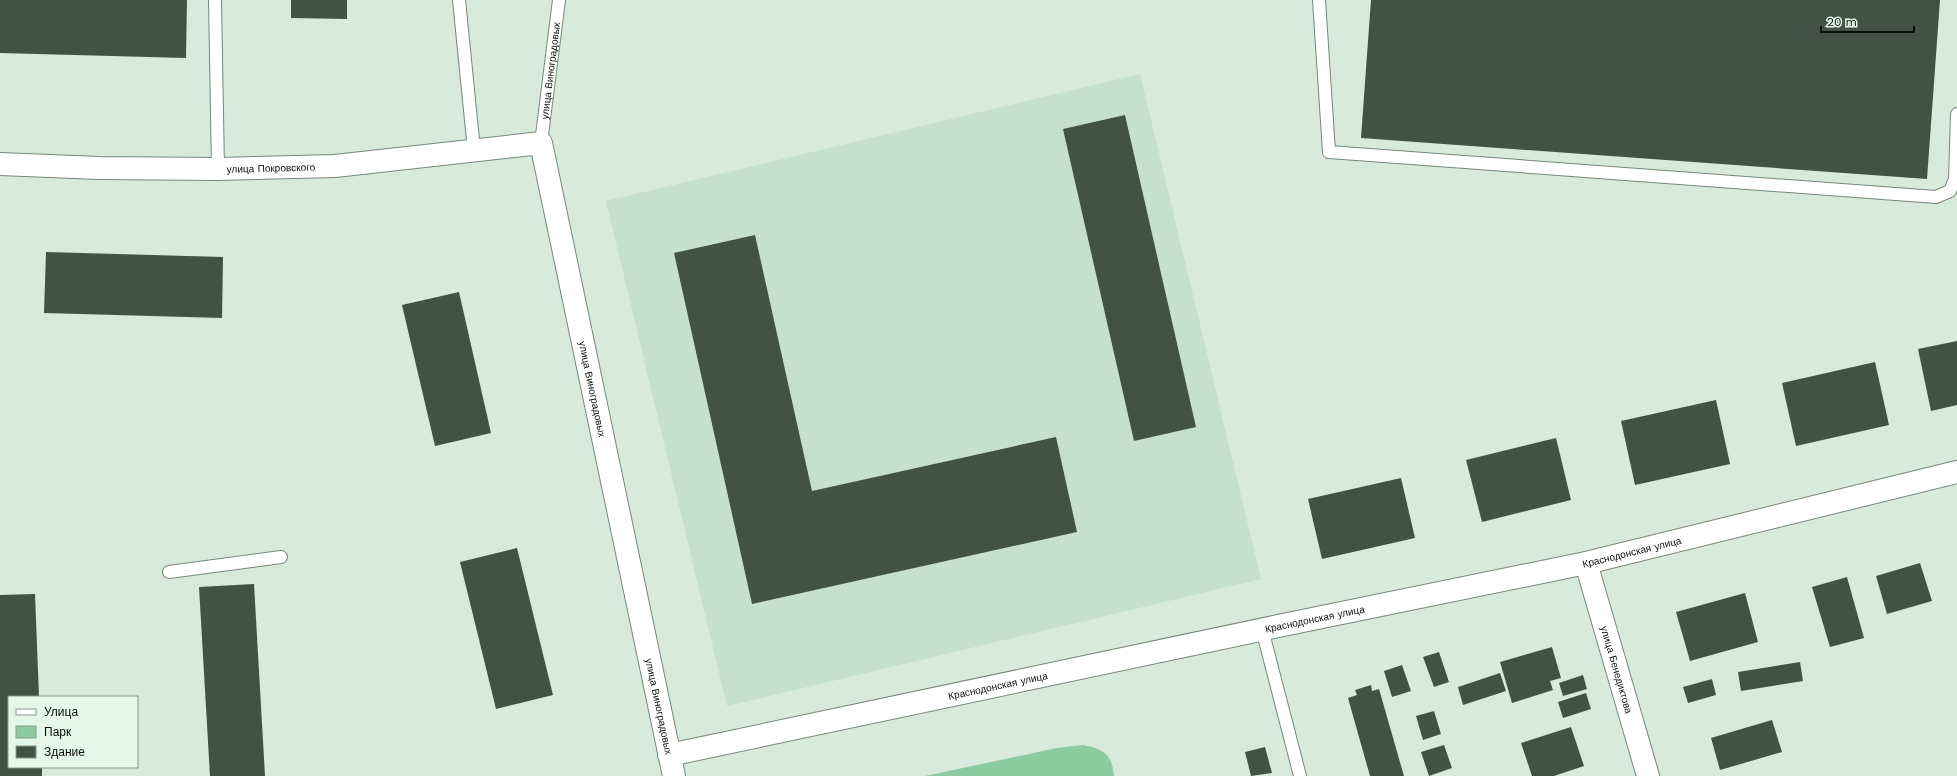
<svg xmlns="http://www.w3.org/2000/svg" width="1957" height="776" font-family="'Work Sans',sans-serif">
	<style>
		.built { fill: #c6e0cd }
		.green { fill: #8cca9f }
		.building { fill: #425247 }
		.lines { fill: none; stroke-linecap: round; stroke-linejoin: round }
		.service-casing { stroke: #77887b; stroke-width: 14 }
		.minor-casing { stroke: #77887b; stroke-width: 24 }
		.service { stroke: #fff; stroke-width: 12 }
		.minor { stroke: #fff; stroke-width: 22 }
		.labels { text-anchor: middle; dominant-baseline: central; stroke-width: 4; stroke-linejoin: round; paint-order: stroke }
		.street-label { font-size: 10px; fill: #080e09; stroke: #e4f7e9 }
	</style>
	<rect width="100%" height="100%" fill="#d7eadc"/>
	<polygon class="built" points="1140,74 1261,579 727,706 606,201"/>
	<path class="green" d="M 1083,745 C 1103,749 1112,754 1114,776 L 925,776 L 1057,748 Z"/>
	<g class="building">
		<polygon points="0,0 187,0 186,58 0,53"/>
		<polygon points="291,0 347,0 347,19 291,18"/>
		<polygon points="1371,0 1940,0 1927,179 1361,138"/>
		<polygon points="1125,115 1196,427 1134,441 1063,129"/>
		<polygon points="755,235 812,491 1056,437 1077,532 752,604 674,253"/>
		<polygon points="46,252 223,257 222,318 44,313"/>
		<polygon points="459,292 491,433 435,446 402,305"/>
		<polygon points="1957,341 1957,405 1931,411 1918,349"/>
		<polygon points="1875,362 1889,425 1796,446 1782,383"/>
		<polygon points="1716,400 1730,464 1635,485 1621,421"/>
		<polygon points="1556,438 1571,500 1482,522 1466,460"/>
		<polygon points="1401,478 1415,538 1322,559 1308,499"/>
		<polygon points="517,548 553,695 496,709 460,562"/>
		<polygon points="1920,563 1932,601 1887,614 1876,576"/>
		<polygon points="1847,577 1864,638 1830,647 1812,587"/>
		<polygon points="254,584 265,776 210,776 199,587"/>
		<polygon points="1745,593 1758,642 1690,661 1676,612"/>
		<polygon points="35,594 39,697 9,697 9,767 42,767 42,776 0,776 0,595"/>
		<polygon points="1552,647 1561,678 1550,681 1553,690 1512,703 1500,662"/>
		<polygon points="1439,652 1449,682 1434,687 1423,657"/>
		<polygon points="1800,662 1803,681 1741,691 1738,672"/>
		<polygon points="1402,665 1411,691 1392,697 1384,671"/>
		<polygon points="1500,673 1506,691 1463,705 1458,687"/>
		<polygon points="1583,675 1587,689 1563,696 1559,683"/>
		<polygon points="1712,679 1716,695 1688,703 1683,687"/>
		<polygon points="1371,685 1372,691 1379,689 1404,776 1370,776 1348,698 1357,695 1355,690"/>
		<polygon points="1586,693 1591,709 1563,718 1558,702"/>
		<polygon points="1434,711 1441,734 1423,740 1416,716"/>
		<polygon points="1772,720 1782,752 1720,770 1711,738"/>
		<polygon points="1571,727 1584,766 1554,776 1532,776 1521,743"/>
		<polygon points="1444,745 1452,768 1429,776 1421,752"/>
		<polygon points="1265,747 1272,773 1251,776 1245,752"/>
	</g>
	<g class="lines">
		<defs>
			<g id="service">
				<polyline points="215,0 218,169"/>
				<polyline points="459,0 474,150"/>
				<polyline points="1319,0 1329,152 1936,197 1950,191 1955,179 1957,114"/>
				<path id="s1" d="M 541,143 L 559,0"/>
				<polyline points="169,572 281,557"/>
				<polyline points="1262,629 1300,776"/>
			</g>
			<g id="minor">
				<path id="s2" d="M 0,164 L 99,168 L 218,169 L 335,166 L 541,143 L 674,776"/>
				<path id="s3" d="M 1586,563 L 1648,776"/>
				<path id="s4" d="M 669,755 L 1288,624 L 1586,563 L 1957,472"/>
			</g>
		</defs>
		<use href="#service" class="service-casing"/>
		<use href="#minor" class="minor-casing"/>
		<use href="#service" class="service"/>
		<use href="#minor" class="minor"/>
	</g>
	<g class="labels">
		<g class="street-label">
			<text stroke="none"><textPath href="#s1" startOffset="73">улица Виноградовых</textPath></text>
			<text stroke="none"><textPath href="#s2" startOffset="271">улица Покровского</textPath></text>
			<text stroke="none"><textPath href="#s2" startOffset="794">улица Виноградовых</textPath></text>
			<text stroke="none"><textPath href="#s4" startOffset="984">Краснодонская улица</textPath></text>
			<text stroke="none"><textPath href="#s4" startOffset="660">Краснодонская улица</textPath></text>
			<text stroke="none"><textPath href="#s3" startOffset="111">улица Бенедиктова</textPath></text>
			<text stroke="none"><textPath href="#s4" startOffset="336">Краснодонская улица</textPath></text>
			<text stroke="none"><textPath href="#s2" startOffset="1118">улица Виноградовых</textPath></text>
		</g>
	</g>
	<rect x="8" y="696" width="130" height="72" fill="#e4f7e9" stroke="#8c9a8f"/>
	<rect x="16" y="709" width="20" height="6" fill="#ffffff" stroke="#8c9a8f"/>
	<text x="44" y="716" font-size="12" fill="#080e09">Улица</text>
	<rect x="16" y="726" width="20" height="12" fill="#8cca9f" stroke="#8c9a8f"/>
	<text x="44" y="736" font-size="12" fill="#080e09">Парк</text>
	<rect x="16" y="746" width="20" height="12" fill="#425247" stroke="#8c9a8f"/>
	<text x="44" y="756" font-size="12" fill="#080e09">Здание</text>
	<path d="M1821 26v6h93v-6" fill="none" stroke="#080e09" stroke-width="2"/>
	<text x="1827" y="26" font-size="12" fill="#080e09" stroke="#e4f7e9" stroke-width="3" paint-order="stroke">20 m</text>
</svg>
